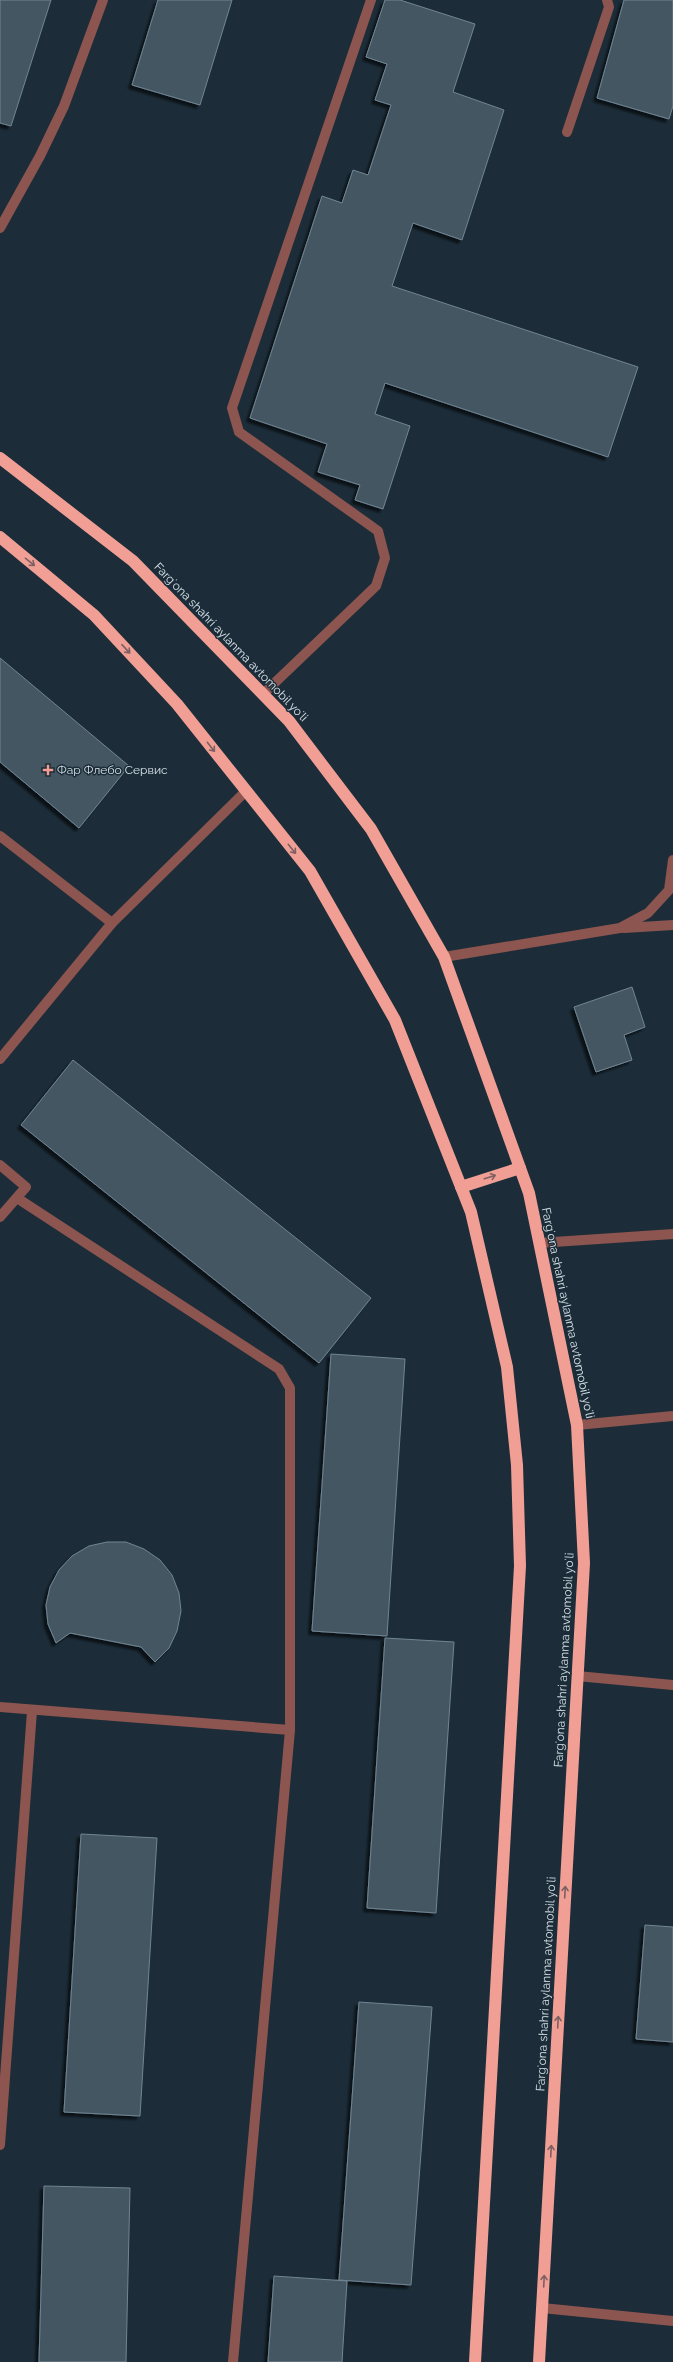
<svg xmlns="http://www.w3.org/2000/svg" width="673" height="2362" font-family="Raleway,sans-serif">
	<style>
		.building { fill: #445663; stroke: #718593; filter: url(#shadow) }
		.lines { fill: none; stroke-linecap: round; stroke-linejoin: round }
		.minor { stroke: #8c554f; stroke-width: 10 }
		.highway { stroke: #f19f95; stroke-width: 12 }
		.oneway { stroke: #7c6062 }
		.poi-dot { fill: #f59c92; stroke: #1c2d39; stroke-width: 1.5 }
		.labels { text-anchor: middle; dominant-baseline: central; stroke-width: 3; stroke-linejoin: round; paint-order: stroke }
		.street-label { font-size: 12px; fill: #d5e0e7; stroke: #1c2d39 }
		.poi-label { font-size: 12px; fill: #d5e0e7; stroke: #1c2d39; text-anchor: start }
	</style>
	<defs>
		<filter id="shadow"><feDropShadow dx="-3.5" dy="3.5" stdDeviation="1" flood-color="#0009"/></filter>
	</defs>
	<rect width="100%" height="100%" fill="#1c2d39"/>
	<g class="building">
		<polygon points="0,0 51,0 11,126 0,123"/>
		<polygon points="158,0 232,0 200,105 132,85"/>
		<polygon points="385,0 400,0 475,24 453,92 504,110 462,240 413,223 392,286 638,367 608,457 385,383 375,414 410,426 383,509 355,500 360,485 318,472 327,444 250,418 322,196 342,203 353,170 368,175 391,105 375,100 387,64 366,57"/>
		<polygon points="624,0 673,0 673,106 669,119 597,98"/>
		<polygon points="0,658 129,766 79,828 0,762"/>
		<polygon points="632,987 645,1027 624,1035 632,1060 596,1072 574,1007"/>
		<polygon points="73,1060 371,1298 319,1363 21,1125"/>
		<polygon points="331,1354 405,1359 387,1636 312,1631"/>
		<polygon points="107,1542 126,1542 144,1549 160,1560 172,1575 179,1593 181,1611 177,1631 169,1648 155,1662 141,1647 70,1633 56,1643 48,1624 46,1605 50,1587 59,1570 72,1556 89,1546"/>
		<polygon points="385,1638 454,1642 436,1913 367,1908"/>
		<polygon points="81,1834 157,1838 140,2116 64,2112"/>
		<polygon points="645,1925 673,1927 673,2042 636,2039"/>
		<polygon points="359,2002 432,2007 411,2285 339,2280"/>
		<polygon points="44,2186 130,2188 126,2362 39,2362"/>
		<polygon points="274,2276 347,2281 342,2362 268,2362"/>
	</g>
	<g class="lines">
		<g class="minor">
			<polyline points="567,132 609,7 607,0"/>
			<polyline points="0,228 40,156 64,106 103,0"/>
			<polyline points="263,694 376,586 385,558 378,531 239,432 232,408 371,0"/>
			<polyline points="0,836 112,923 246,791"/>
			<polyline points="624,928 673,925"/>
			<polyline points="444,957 620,928 648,913 669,890 673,860"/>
			<polyline points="0,1059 112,923"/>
			<polyline points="0,1165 26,1187 0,1217"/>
			<polyline points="17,1198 279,1369 290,1388 290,1730 233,2362"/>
			<polyline points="539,1243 673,1234"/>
			<polyline points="577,1425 673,1416"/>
			<polyline points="577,1676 673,1685"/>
			<polyline points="0,1707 290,1730"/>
			<polyline points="0,2145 32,1711"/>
			<polyline points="542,2308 673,2321"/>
		</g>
		<g class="highway">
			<polyline points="0,458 133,561 289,721 371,829 444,957 529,1193 577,1425 584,1563 539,2362"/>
			<polyline points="0,537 94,615 177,704 310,871 395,1020 471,1212 507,1367 517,1465 520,1566 475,2362"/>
			<polyline points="461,1187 520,1168"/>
		</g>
	</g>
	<defs><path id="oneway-shaft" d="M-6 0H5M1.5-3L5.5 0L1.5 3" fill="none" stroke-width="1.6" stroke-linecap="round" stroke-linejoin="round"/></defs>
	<g class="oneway">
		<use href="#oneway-shaft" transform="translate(30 562) rotate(39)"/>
		<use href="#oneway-shaft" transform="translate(126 649) rotate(47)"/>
		<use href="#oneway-shaft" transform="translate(211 747) rotate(52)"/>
		<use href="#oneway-shaft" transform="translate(292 849) rotate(51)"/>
		<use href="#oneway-shaft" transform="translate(490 1177) rotate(-18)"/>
		<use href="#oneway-shaft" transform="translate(565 1892) rotate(-87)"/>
		<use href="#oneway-shaft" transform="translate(558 2022) rotate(-87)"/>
		<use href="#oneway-shaft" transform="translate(551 2151) rotate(-87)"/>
		<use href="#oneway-shaft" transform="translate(544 2281) rotate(-87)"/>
	</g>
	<path class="poi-dot" d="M46 764h4v4h4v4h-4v4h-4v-4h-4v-4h4z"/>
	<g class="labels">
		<g class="street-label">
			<text transform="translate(231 642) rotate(46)">Fargʻona shahri aylanma avtomobil yoʻli</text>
			<text transform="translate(568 1313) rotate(78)">Fargʻona shahri aylanma avtomobil yoʻli</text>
			<text transform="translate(564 1660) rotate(-87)">Fargʻona shahri aylanma avtomobil yoʻli</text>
			<text transform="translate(546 1984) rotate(-87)">Fargʻona shahri aylanma avtomobil yoʻli</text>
		</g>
		<g class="poi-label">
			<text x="57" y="770">Фар Флебо Сервис</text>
		</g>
	</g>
</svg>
